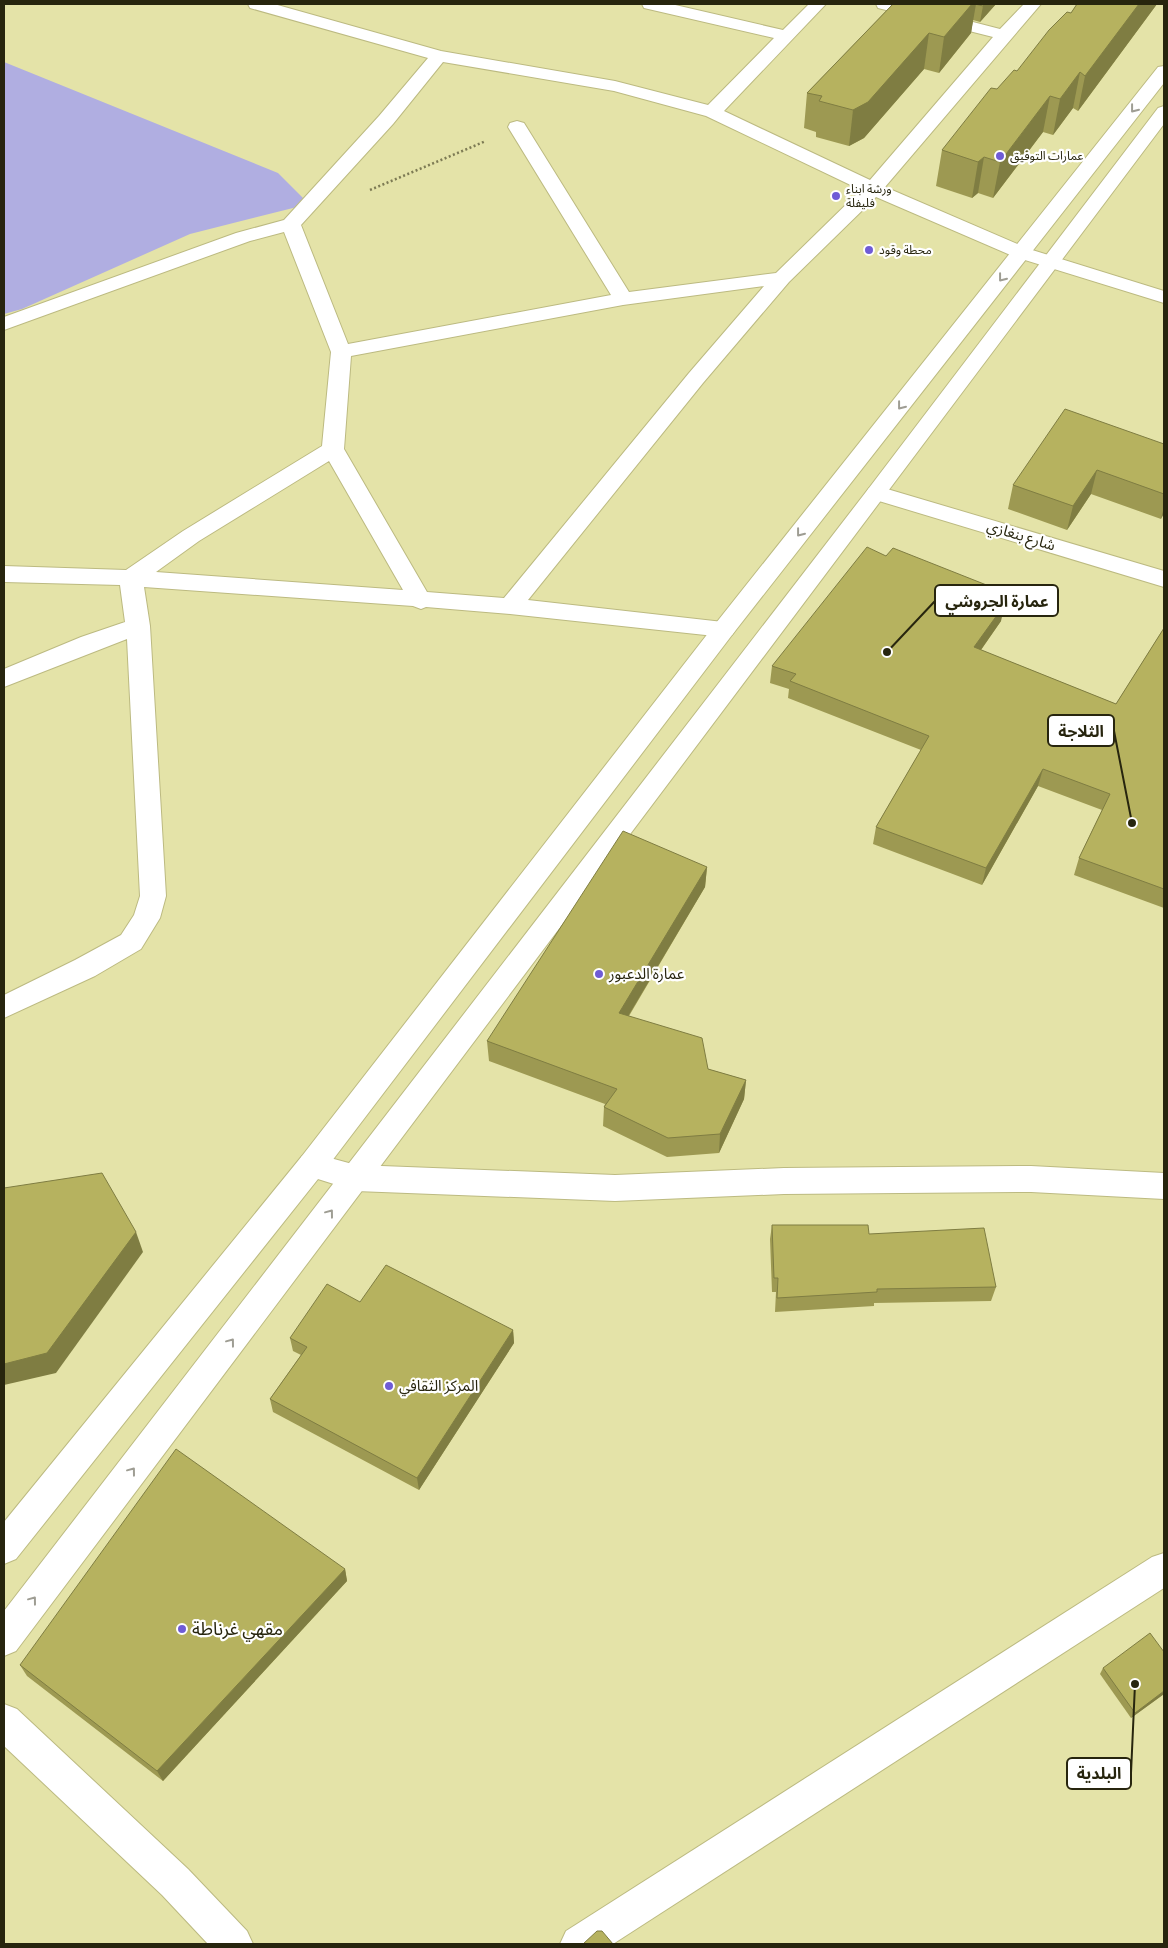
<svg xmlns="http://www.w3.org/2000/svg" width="1168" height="1948" font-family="'Source Sans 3','Noto Sans Arabic',sans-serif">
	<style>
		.green { fill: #b0aee1 }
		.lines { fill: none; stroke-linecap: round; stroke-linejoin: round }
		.minor-casing { stroke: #bcba81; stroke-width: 2 }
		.highway-casing { stroke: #bcba81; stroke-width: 2 }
		.path { stroke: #7d7b54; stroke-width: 2.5; stroke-dasharray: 2 2.5; stroke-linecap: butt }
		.minor { fill: #fff; fill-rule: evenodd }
		.highway { fill: #fff; fill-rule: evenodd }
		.wall { fill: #9d9952 }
		.shaded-wall { fill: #7f7d42 }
		.building { fill: #b6b25f; stroke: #7f7d42 }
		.oneway { stroke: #9e9d93 }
		.poi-dot { fill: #6f5cd6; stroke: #fff; stroke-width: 2 }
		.labels { text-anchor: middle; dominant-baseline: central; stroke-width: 4.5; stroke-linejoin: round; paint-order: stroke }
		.far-poi-label { font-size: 12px; fill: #27250e; stroke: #fff; text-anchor: start }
		.street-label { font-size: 15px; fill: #27250e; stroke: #fff }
		.poi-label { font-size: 15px; fill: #27250e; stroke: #fff; text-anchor: start }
		.near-poi-label { font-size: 18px; fill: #27250e; stroke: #fff; text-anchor: start }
		.leader { fill: none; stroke: #27250e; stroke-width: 2 }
		.callout-dot { fill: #27250e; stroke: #fff; stroke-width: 2 }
		.callout { fill: #fff; stroke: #27250e; stroke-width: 2 }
		.callout-label { font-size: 16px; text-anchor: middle; font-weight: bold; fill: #27250e }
	</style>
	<rect width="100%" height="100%" fill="#e4e3a8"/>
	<polygon class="green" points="4,62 278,173 309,204 190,234 22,309 4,314"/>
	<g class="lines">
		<defs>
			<g id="minor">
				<path d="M 248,4 L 274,4 L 441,51 L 615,81 L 708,105 L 774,38 L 644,8 L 642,4 L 671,4 L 783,30 L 809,4 L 826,4 L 724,111 L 870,180 L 993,37 L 878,8 L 876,4 L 903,4 L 1000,29 L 1024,4 L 1041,4 L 885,187 L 1029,249 L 1164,291 L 1164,303 L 1015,257 L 876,197 L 789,282 L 703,383 L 528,600 L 732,623 L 736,629 L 732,635 L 724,637 L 510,614 L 426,607 L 421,609 L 413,606 L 144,587 L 150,626 L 166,896 L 160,918 L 141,949 L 95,976 L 4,1018 L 4,995 L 75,960 L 121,935 L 134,915 L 140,896 L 127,639 L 4,687 L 4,669 L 81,637 L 125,622 L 120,585 L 4,582 L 4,566 L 126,570 L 183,531 L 322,446 L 331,352 L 284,232 L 250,241 L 4,330 L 4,317 L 236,233 L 284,220 L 379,116 L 428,58 L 250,8 ZM 443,62 L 614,91 L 706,116 L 861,190 L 776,273 L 629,292 L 524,123 L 517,121 L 510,123 L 508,127 L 611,295 L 348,344 L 301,225 L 393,124 ZM 764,286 L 689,373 L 504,598 L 427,592 L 344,449 L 351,356 L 623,305 ZM 329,461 L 403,590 L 156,572 L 199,541 Z"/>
				<polygon points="877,486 1164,571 1164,587 869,498 866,493 869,488"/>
				<polygon points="312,1153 356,1165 615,1175 784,1168 1031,1166 1164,1173 1164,1199 1031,1192 784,1194 615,1201 356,1191 302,1174 297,1165 302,1156"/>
				<polygon points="1164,1553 1164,1588 613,1944 560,1944 566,1931 1152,1557"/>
				<polygon points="4,1704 17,1709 188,1869 247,1931 253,1944 208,1944 162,1895 4,1746"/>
			</g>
			<g id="highway">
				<polygon points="1164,66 1164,83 732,635 322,1174 16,1559 4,1564 4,1522 302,1156 716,623 1158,67"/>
				<polygon points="1164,106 1164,124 16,1651 4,1656 4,1611 869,488 1158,108"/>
			</g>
		</defs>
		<use href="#minor" class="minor-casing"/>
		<use href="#highway" class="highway-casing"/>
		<polyline class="path" points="370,190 486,141"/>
		<use href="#minor" class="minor"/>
		<use href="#highway" class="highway"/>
	</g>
	<g class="wall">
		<polygon points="893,4 996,4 980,22 973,20 971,33 939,73 924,69 864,138 849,146 816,137 816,132 804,128 807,93"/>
		<polygon points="1077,4 1157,4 1078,111 1073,108 1053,135 1043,132 993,198 978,193 972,198 936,186 942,150 997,89 1017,71 1071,13"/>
		<polygon points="1164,444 1164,513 1161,519 1091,494 1067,530 1008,509 1013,485"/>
		<polygon points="886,556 987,598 1001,621 981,650 1116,704 1164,628 1164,908 1074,875 1079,858 1102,810 1038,786 982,885 873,844 876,827 921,750 788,698 789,689 770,683 772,666"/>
		<polygon points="707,867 705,887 629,1016 708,1069 746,1080 744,1099 719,1153 667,1157 603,1126 604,1107 605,1104 489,1061 487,1041"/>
		<polygon points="772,1225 869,1234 996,1287 991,1301 874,1303 874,1306 775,1312 776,1292 772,1292 770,1239"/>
		<polygon points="360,1302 513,1330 514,1343 419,1490 273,1412 270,1399 301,1355 293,1351 290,1338"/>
		<polygon points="345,1569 347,1581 163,1781 27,1676 20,1665"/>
		<polygon points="1103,1668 1164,1694 1131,1718 1100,1674"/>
	</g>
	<g class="shaded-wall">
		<polygon points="972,4 976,4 971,33 939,73 944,37"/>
		<polygon points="985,4 996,4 980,22 983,6"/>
		<polygon points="1139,4 1157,4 1078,111 1085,76"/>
		<polygon points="929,33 924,69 864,138 849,146 853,110"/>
		<polygon points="1080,72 1073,108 1053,135 1060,99"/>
		<polygon points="1050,96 1043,132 993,198 1000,162"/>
		<polygon points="984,157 978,193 972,198 978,162"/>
		<polygon points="1097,470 1091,494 1067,530 1073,506"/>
		<polygon points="1164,507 1164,513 1161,519"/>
		<polygon points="1005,604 1001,621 971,664 974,647"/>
		<polygon points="1043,769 1038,786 982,885 986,868"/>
		<polygon points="707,867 705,887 618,1033 619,1013"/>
		<polygon points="746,1080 744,1099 719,1153 720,1134"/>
		<polygon points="136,1232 143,1252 56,1373 4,1385 4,1364"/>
		<polygon points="513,1330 514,1343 419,1490 417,1478"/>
		<polygon points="345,1569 347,1581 163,1781 157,1771"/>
		<polygon points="1164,1691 1164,1694 1131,1718 1135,1713"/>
	</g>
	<g class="building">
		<polygon points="893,4 972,4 944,37 929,33 868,102 853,110 819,101 822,96 807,93"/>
		<polygon points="975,4 985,4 983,6"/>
		<polygon points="1077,4 1139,4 1085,76 1080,72 1060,99 1050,96 1000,162 984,157 978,162 942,150 991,88 997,89 1014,70 1017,71 1049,30 1067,12 1071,13"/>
		<polygon points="1065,409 1164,444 1164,494 1097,470 1073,506 1013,485"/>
		<polygon points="867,547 886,556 893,548 989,586 987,598 1005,604 974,647 1116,704 1164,628 1164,889 1079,858 1110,794 1043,769 986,868 876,827 929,736 790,681 796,674 772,666"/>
		<polygon points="623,831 707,867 619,1013 702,1038 708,1069 746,1080 720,1134 668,1138 604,1107 617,1089 487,1041"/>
		<polygon points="102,1173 136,1232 47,1353 4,1364 4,1188"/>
		<polygon points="772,1225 868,1225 869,1234 984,1228 996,1287 877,1289 877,1292 777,1298 778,1278 774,1278"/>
		<polygon points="386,1265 513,1330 417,1478 270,1399 307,1347 290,1338 327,1284 360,1302"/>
		<polygon points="176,1449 345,1569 157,1771 20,1665"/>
		<polygon points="1150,1633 1164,1652 1164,1691 1135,1713 1103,1668"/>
		<polygon points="597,1931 602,1931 613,1944 583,1944"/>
	</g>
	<defs><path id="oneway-chevron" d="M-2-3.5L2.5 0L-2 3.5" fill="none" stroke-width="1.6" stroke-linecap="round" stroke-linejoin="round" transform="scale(1.25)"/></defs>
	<g class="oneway">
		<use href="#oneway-chevron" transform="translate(1134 109) rotate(128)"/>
		<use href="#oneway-chevron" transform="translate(1002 278) rotate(128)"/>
		<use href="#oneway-chevron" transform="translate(901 406) rotate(128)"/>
		<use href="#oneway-chevron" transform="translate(800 533) rotate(128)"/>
		<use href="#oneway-chevron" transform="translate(330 1213) rotate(-53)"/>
		<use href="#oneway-chevron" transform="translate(231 1342) rotate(-53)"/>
		<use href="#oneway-chevron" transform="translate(132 1471) rotate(-53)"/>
		<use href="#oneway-chevron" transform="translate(33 1600) rotate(-53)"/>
	</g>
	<g class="poi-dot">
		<circle cx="1000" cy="156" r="5"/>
		<circle cx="836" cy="196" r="5"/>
		<circle cx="869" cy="250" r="5"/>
		<circle cx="599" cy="974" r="5"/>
		<circle cx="389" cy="1386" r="5"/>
		<circle cx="182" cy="1629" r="5"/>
	</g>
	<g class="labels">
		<g class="far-poi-label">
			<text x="1010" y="156">عمارات التوفيق</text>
			<text x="846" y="189">ورشة ابناء<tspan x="846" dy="14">فليفلة</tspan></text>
			<text x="879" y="250">محطة وقود</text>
		</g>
		<g class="street-label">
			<text transform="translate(1021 536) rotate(17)">شارع بنغازي</text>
		</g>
		<g class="poi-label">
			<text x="609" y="974">عمارة الدعبور</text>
			<text x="399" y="1386">المركز الثقافي</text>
		</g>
		<g class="near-poi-label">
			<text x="192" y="1629">مقهي غرناطة</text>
		</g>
	</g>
	<path class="leader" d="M887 652L935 601M1132 823L1114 731M1135 1684L1131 1773"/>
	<g class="callout-dot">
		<circle cx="887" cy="652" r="5"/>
		<circle cx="1132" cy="823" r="5"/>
		<circle cx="1135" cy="1684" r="5"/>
	</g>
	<g class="callout">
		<rect x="935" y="585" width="123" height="31" rx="5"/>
		<rect x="1048" y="715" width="66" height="31" rx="5"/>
		<rect x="1067" y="1758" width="64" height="31" rx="5"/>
	</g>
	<g class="callout-label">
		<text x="997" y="607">عمارة الجروشي</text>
		<text x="1081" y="737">الثلاجة</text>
		<text x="1099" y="1779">البلدية</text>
	</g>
	<rect width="1168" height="1948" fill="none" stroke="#27250e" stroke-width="10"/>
</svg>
